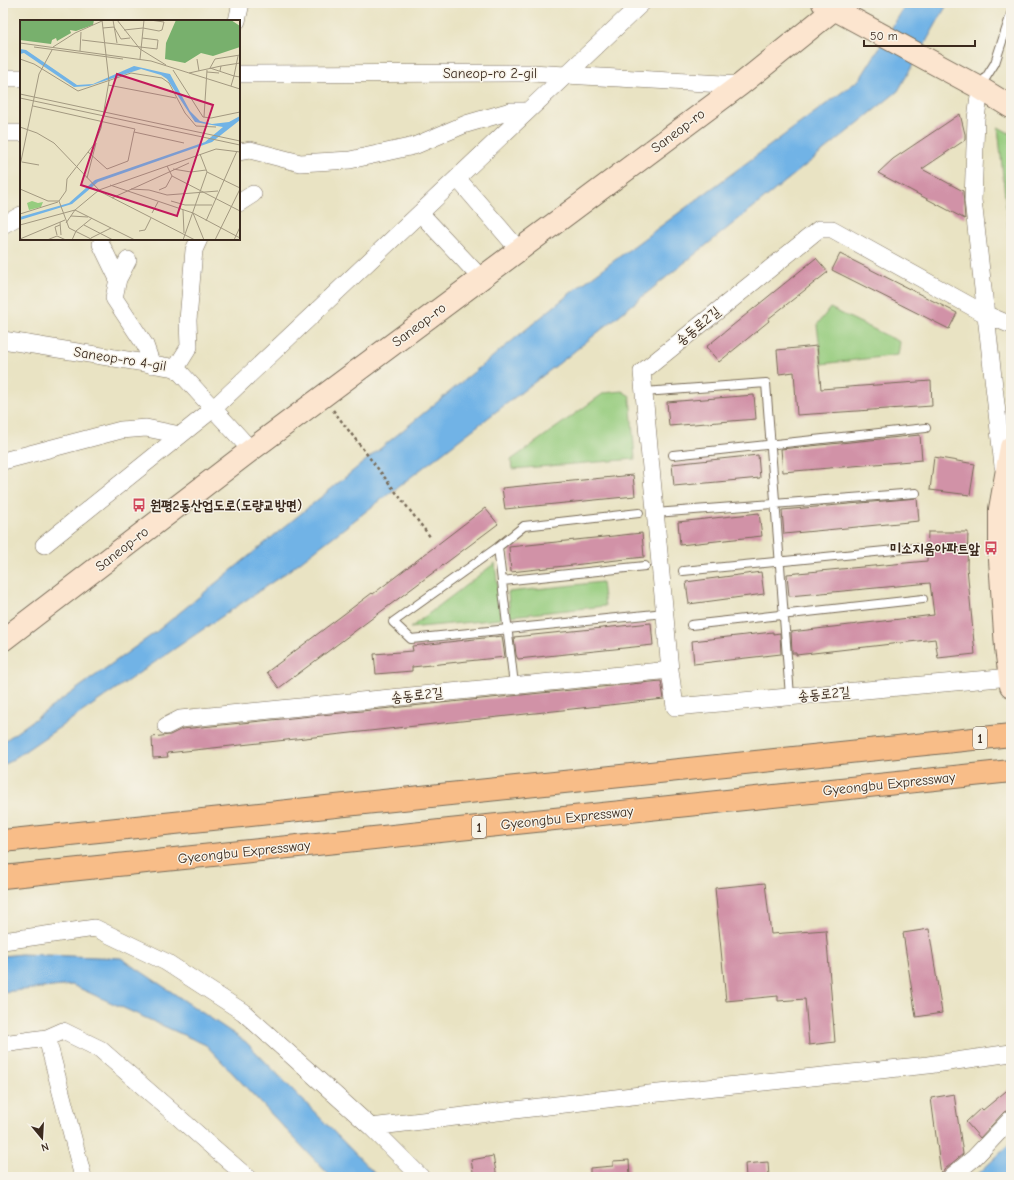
<svg xmlns="http://www.w3.org/2000/svg" width="1014" height="1180" font-family="'Comic Neue','Poor Story',sans-serif">
<rect width="100%" height="100%" fill="#f7f3e8"/>
<filter id="ink" filterUnits="userSpaceOnUse"><feTurbulence type="fractalNoise" baseFrequency=".025" numOctaves="2"/><feDisplacementMap in="SourceGraphic" scale="8" xChannelSelector="R" yChannelSelector="G"/><feConvolveMatrix kernelMatrix="1 2 1 2 8 2 1 2 1" color-interpolation-filters="sRGB"/></filter>
<filter id="wash" filterUnits="userSpaceOnUse"><feTurbulence type="fractalNoise" baseFrequency=".012" numOctaves="4" result="noise"/><feDisplacementMap in="SourceGraphic" scale="16" xChannelSelector="R" yChannelSelector="G"/><feGaussianBlur stdDeviation="0.9" result="paint"/><feColorMatrix in="noise" values="0 0 0 0 0 0 0 0 0 0 0 0 0 0 0 0 0 1.4 0 .05"/><feComposite in="paint" operator="in"/></filter>
<g filter="url(#wash)">
<rect width="100%" height="100%" fill="#e9e3c3"/>
<path fill="#96cc7e" stroke="#687b4e" d="M 998,127 L 1011,134 L 1011,255 Z
M 830,308 L 900,342 L 898,355 L 822,364 L 817,325 Z
M 622,391 L 630,396 L 635,459 L 512,469 L 511,460 L 604,393 Z
M 495,563 L 501,619 L 410,628 Z
M 602,582 L 605,606 L 510,616 L 508,592 Z"/>
<path fill="#71b3e6" stroke="#566e82" d="M 907,3 L 948,3 L 898,91 L 566,358 L 287,572 L 3,766 L 3,742 L 156,632 L 573,291 L 860,79 Z
M 21,954 L 121,958 L 246,1042 L 378,1177 L 331,1177 L 206,1045 L 72,985 L 3,992 L 3,956 Z
M 1011,1143 L 1011,1177 L 975,1177 Z"/>
<g id="blocks">
<path fill="#d192a7" d="M 960,114 L 965,134 L 965,140 L 922,169 L 963,191 L 965,219 L 878,173 L 893,159 Z
M 840,254 L 957,313 L 949,329 L 832,270 Z
M 816,258 L 828,272 L 768,319 L 769,321 L 719,362 L 706,347 Z
M 817,346 L 821,389 L 931,381 L 932,406 L 797,415 L 794,372 L 779,374 L 777,350 Z
M 754,395 L 756,419 L 669,426 L 667,402 Z
M 920,435 L 922,460 L 783,472 L 781,449 Z
M 758,455 L 760,478 L 674,486 L 672,464 Z
M 934,457 L 975,464 L 970,495 L 930,490 Z
M 633,475 L 635,496 L 505,509 L 502,488 Z
M 917,498 L 919,521 L 784,534 L 782,510 Z
M 485,508 L 498,524 L 279,688 L 267,672 L 372,593 L 373,594 Z
M 759,513 L 762,536 L 680,545 L 678,522 Z
M 928,532 L 968,532 L 967,567 L 975,654 L 938,658 L 935,639 L 796,655 L 796,653 L 792,653 L 791,632 L 934,615 L 930,583 L 789,596 L 787,574 L 927,561 Z
M 642,533 L 644,557 L 511,572 L 509,547 Z
M 761,572 L 764,594 L 689,604 L 686,582 Z
M 651,623 L 653,645 L 518,659 L 516,655 L 514,637 Z
M 773,632 L 773,634 L 780,633 L 781,654 L 694,664 L 692,641 Z
M 502,636 L 505,657 L 412,667 L 412,671 L 376,674 L 374,654 L 413,651 L 412,646 Z
M 661,681 L 664,699 L 167,753 L 168,757 L 153,758 L 152,737 L 170,735 L 182,729 Z
M 765,883 L 771,934 L 826,930 L 835,1042 L 809,1045 L 805,999 L 778,1001 L 778,996 L 726,1001 L 715,888 Z
M 929,929 L 942,1013 L 916,1017 L 903,933 Z
M 1011,1087 L 1011,1109 L 1004,1112 L 980,1138 L 966,1122 L 981,1108 L 983,1110 Z
M 954,1094 L 963,1154 L 945,1169 L 941,1174 L 931,1098 Z
M 493,1156 L 497,1177 L 474,1177 L 471,1160 Z
M 629,1160 L 630,1177 L 590,1177 L 590,1168 L 613,1166 L 613,1161 Z
M 768,1162 L 769,1177 L 746,1177 L 745,1164 Z"/>
</g>
</g>
<g filter="url(#ink)">
<use href="#blocks" fill-opacity="0" stroke="#786b58" stroke-width="1"/>
<g fill="none" stroke-linecap="round" stroke-linejoin="round">
<g stroke="#786b58" stroke-width="10">
<path id="lane" d="M 980,87 L 995,63 L 1011,14
M 644,392 L 766,383 L 790,696
M 673,455 L 926,428
M 655,513 L 916,493
M 498,547 L 524,526 L 639,513
M 683,571 L 915,548
M 502,581 L 645,566
M 691,625 L 923,599
M 514,685 L 498,547 L 393,622 L 411,639 L 665,613"/>
</g>
<g stroke="#786b58" stroke-width="18">
<path id="street" d="M 237,21 L 241,3
M 239,74 L 531,73 L 740,85
M 3,78 L 21,78
M 980,88 L 976,119 L 973,200 L 1003,466
M 3,133 L 21,133
M 239,152 L 250,150 L 300,163 L 350,160 L 414,146 L 466,124 L 511,111 L 528,111
M 457,178 L 519,250
M 239,203 L 253,194
M 420,213 L 481,278
M 3,225 L 21,215
M 101,244 L 118,279
M 128,260 L 118,279 L 114,298 L 145,345 L 152,365
M 3,340 L 176,368 L 251,450
M 176,368 L 189,347 L 188,320 L 194,250 L 199,239
M 3,461 L 121,430 L 146,428 L 180,435
M 44,545 L 213,409 L 642,3
M 670,670 L 675,707 L 1011,677
M 166,726 L 180,719 L 670,670 L 642,372 L 819,229 L 832,229 L 985,314 L 1011,325
M 3,941 L 95,928 L 166,962 L 243,1012 L 371,1127 L 421,1177
M 47,1038 L 83,1177
M 3,1044 L 47,1038 L 63,1031 L 100,1049 L 247,1177
M 371,1127 L 649,1094 L 928,1065 L 1011,1053
M 951,1177 L 974,1158 L 1011,1119"/>
</g>
<g stroke="#786b58" stroke-width="24">
<path id="secondary" d="M 823,3 L 980,88 L 1011,107
M 1011,447 L 1000,509 L 1000,560 L 1006,648 L 1011,686
M 3,640 L 251,450 L 740,85 L 842,3"/>
</g>
<g stroke="#786b58" stroke-width="24">
<path id="highway" d="M 3,841 L 1011,735
M 3,877 L 1011,771"/>
</g>
<path stroke="#786b58" stroke-width="2.5" stroke-dasharray="3 3" stroke-linecap="butt" d="M 333,410 L 431,538"/>
<use href="#lane" stroke="#fff" stroke-width="8"/>
<use href="#street" stroke="#fff" stroke-width="17"/>
<use href="#secondary" stroke="#fce5cf" stroke-width="22"/>
<use href="#highway" stroke="#f8bd88" stroke-width="22"/>
</g>
</g>
<defs>
<g id="bus-bare" transform="scale(1.08)"><path d="M-5-6H5V4H4V6H2V4H-2V6H-4V4H-5ZM-3.5-4V0h7V-4ZM-3.5 1.2v1.5H-2V1.2ZM2 1.2v1.5H3.5V1.2Z" fill="#d1495b" stroke="#f7f3e8" stroke-width="2.5" paint-order="stroke"/></g>
</defs>
<g fill-rule="evenodd">
<use href="#bus-bare" x="139" y="505"/>
<use href="#bus-bare" x="991" y="548"/>
</g>
<g text-anchor="middle" dominant-baseline="central" stroke-width="3" stroke-linejoin="round" paint-order="stroke">
<g fill="#f7f3e8" stroke="#73665b" stroke-width="1">
<rect x="973" y="727" width="14" height="22" rx="3"/>
<rect x="472" y="816" width="14" height="22" rx="3"/>
</g>
<g font-size="13" font-weight="bold" fill="#3b2a1e">
<text x="980" y="738">1</text>
<text x="479" y="827">1</text>
</g>
<g font-size="14" fill="#3b2a1e" stroke="#f7f3e8">
<text x="490" y="73">Saneop-ro 2-gil</text>
<text transform="translate(678 131) rotate(-37)">Saneop-ro</text>
<text transform="translate(419 325) rotate(-37)">Saneop-ro</text>
<text transform="translate(698 326) rotate(-39)">송동로2길</text>
<text transform="translate(120 359) rotate(9)">Saneop-ro 4-gil</text>
<text transform="translate(122 549) rotate(-38)">Saneop-ro</text>
<text transform="translate(824 694) rotate(-5)">송동로2길</text>
<text transform="translate(417 695) rotate(-6)">송동로2길</text>
<text transform="translate(889 784) rotate(-6)">Gyeongbu Expressway</text>
<text transform="translate(567 818) rotate(-6)">Gyeongbu Expressway</text>
<text transform="translate(244 852) rotate(-6)">Gyeongbu Expressway</text>
</g>
<g font-size="14" font-weight="bold" fill="#3b2a1e" stroke="#f7f3e8" text-anchor="start">
<text x="150" y="505">원평2동산업도로(도량교방면)</text>
<text x="980" y="548" text-anchor="end">미소지움아파트앞</text>
</g>
</g>
<g transform="translate(20 20)">
<rect width="220" height="220" fill="#e9e3c3"/>
<path d="M 12,181 L 18,183 L 23,182 L 21,187 L 9,190 L 7,183 Z" fill="#96cc7e"/>
<path d="M 0,0 L 74,0 L 73,5 L 56,11 L 50,10 L 51,13 L 37,21 L 36,18 L 32,20 L 31,24 L 0,20 ZM 156,0 L 211,0 L 220,6 L 220,27 L 193,36 L 181,33 L 165,43 L 145,39 L 146,23 Z" fill="#78b06d"/>
<path d="M 0,29 L 6,30 L 57,65 L 73,64 L 114,46 L 145,53 L 150,54 L 170,91 L 180,101 L 192,104 L 209,102 L 220,96 L 220,100 L 192,122 L 78,162 L 52,184 L 0,200 L 0,197 L 49,183 L 75,160 L 185,122 L 203,107 L 175,102 L 147,59 L 141,55 L 121,49 L 69,66 L 54,67 L 4,33 L 0,34 Z" fill="#71b3e6"/>
<path fill="none" stroke="#a39981" stroke-width="1" d="M 93,0 L 97,23M 97,0 L 120,29 L 146,45M 130,0 L 144,2M 83,8 L 94,7 L 101,19 L 110,18M 104,10 L 123,8 L 139,11 L 142,10 L 144,2M 62,20 L 137,29 L 138,20 L 122,18M 0,23 L 131,41 L 220,69M 14,27 L 103,39M 33,27 L 55,13 L 82,1M 60,31 L 61,12M 218,36 L 214,56 L 190,48 L 195,39 L 220,35M 0,39 L 14,44 L 58,71 L 111,53 L 142,58 L 149,63 L 165,93 L 176,106 L 196,107M 120,39 L 124,0M 177,39 L 179,51M 201,46 L 220,43M 153,50 L 183,97 L 191,98 L 220,92M 187,52 L 199,53M 169,53 L 201,46 L 200,51M 88,65 L 156,78M 211,66 L 214,56 L 220,57M 0,74 L 220,121M 0,78 L 220,125M 13,86 L 115,109 L 114,112M 184,97 L 187,50M 0,107 L 17,113 L 34,123 L 81,172 L 175,220M 68,132 L 87,149 L 108,141 L 114,112 L 164,123M 180,134 L 187,152 L 220,168M 2,142 L 19,145M 0,146 L 19,54 L 32,30M 147,146 L 152,156 L 220,191M 153,149 L 171,152 L 186,150M 67,158 L 76,123M 90,165 L 173,193 L 220,218M 0,169 L 28,181 L 39,181M 111,169 L 129,170 L 147,175 L 198,171M 79,170 L 196,129 L 220,132M 139,170 L 146,167 L 152,156M 0,172 L 0,186M 92,178 L 169,143M 151,181 L 165,185 L 192,185M 163,190 L 164,213M 132,193 L 138,182M 173,193 L 184,220M 0,194 L 38,182M 51,196 L 68,197M 186,201 L 217,131M 40,202 L 41,215M 46,203 L 55,190 L 115,220M 0,205 L 55,190 L 79,170M 64,205 L 93,220M 119,211 L 125,210 L 131,198M 37,215 L 35,207 L 40,205M 71,218 L 91,208M 0,219 L 45,200M 27,220 L 37,216 L 46,220M 52,220 L 56,211 L 72,198M 73,220 L 49,208 L 39,181 L 46,171 L 47,159 L 75,123 L 81,108 L 89,61 L 82,0M 163,220 L 187,152M 195,220 L 220,169M 214,220 L 220,207"/>
<path fill="#c2185b" fill-opacity="0.15" stroke="#c2185b" stroke-width="2" d="M 97,54 L 193,85 L 157,196 L 61,165 Z"/>
<rect width="220" height="220" fill="none" stroke="#3b2a1e" stroke-width="2"/>
</g>
<rect width="1014" height="1180" fill="none" stroke="#f7f3e8" stroke-width="16"/>
<g transform="translate(42 1138) rotate(162)" stroke="#f7f3e8" stroke-width="3" paint-order="stroke">
<path d="M0-3L7 15L0 10L-7 15Z" fill="#3b2a1e"/>
<text y="-6" font-size="11" font-weight="bold" text-anchor="middle" fill="#3b2a1e">N</text>
</g>
<path d="M864 40v6h111v-6" fill="none" stroke="#3b2a1e" stroke-width="2"/>
<text x="870" y="40" font-size="12" fill="#3b2a1e" stroke="#f7f3e8" stroke-width="3" paint-order="stroke">50 m</text>
</svg>
